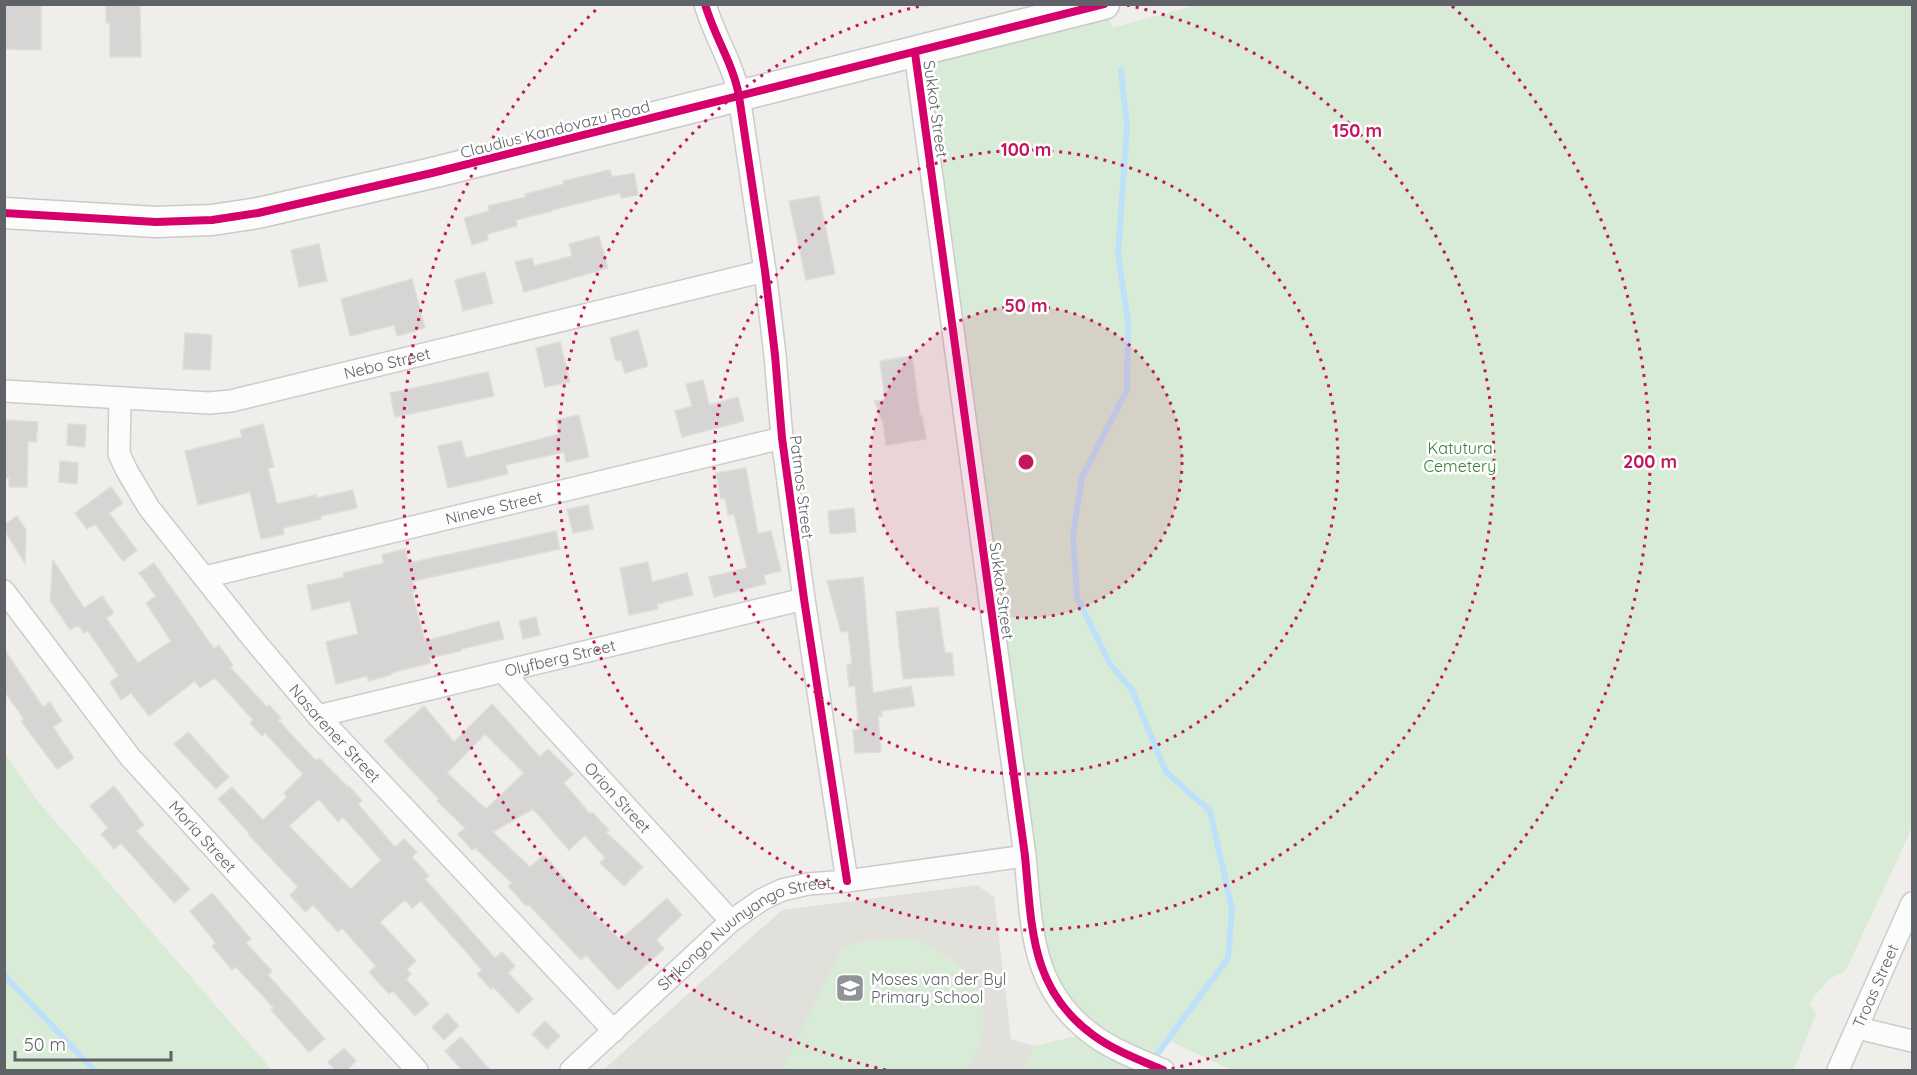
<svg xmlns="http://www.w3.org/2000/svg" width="1917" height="1075" font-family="Quicksand,sans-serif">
<rect width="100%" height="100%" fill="#efeeea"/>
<path fill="#e2e0da" d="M 977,885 L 994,897 L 1011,1039 L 1034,1046 L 1025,1070 L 603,1070 L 782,910 Z"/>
<path fill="#d8ebd6" d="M 1201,4 L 1912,5 L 1912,828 L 1846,970 L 1828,980 L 1809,1003 L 1816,1013 L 1794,1070 L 1232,1070 L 1168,1040 L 1153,1060 L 1167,1070 L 1025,1070 L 1034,1046 L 1089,1033 L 1047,983 L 915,53 L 1106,5 L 1112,28 Z
M 5,754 L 40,804 L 272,1070 L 5,1070 Z
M 909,938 C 955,953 996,987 980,1041 C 977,1051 970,1061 966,1070 L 782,1070 L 840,951 L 858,942 Z"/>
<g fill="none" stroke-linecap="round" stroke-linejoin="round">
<path stroke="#bfe0f9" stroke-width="6" d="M 1121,70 L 1127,127 L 1118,254 L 1128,321 L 1127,390 L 1082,477 L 1073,535 L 1077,597 L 1110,664 L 1132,690 L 1166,772 L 1210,811 L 1232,909 L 1228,958 L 1153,1060
M 4,975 L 94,1070"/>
</g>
<path fill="#d6d5d3" stroke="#deddd9" stroke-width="1.5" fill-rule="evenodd" d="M 4,4 L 41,4 L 41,50 L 4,49 Z
M 106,4 L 140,4 L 141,57 L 110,57 L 110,23 L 106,23 Z
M 610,170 L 612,177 L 634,173 L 638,195 L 621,198 L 620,193 L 552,210 L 552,211 L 516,220 L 517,226 L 487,234 L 488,240 L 472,245 L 464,218 L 489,211 L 488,206 L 526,197 L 525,194 L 564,184 L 563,181 Z
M 819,196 L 835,274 L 806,280 L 789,201 Z
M 599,236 L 608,268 L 524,292 L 515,262 L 532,258 L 534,266 L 572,256 L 569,244 Z
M 319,244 L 327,281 L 299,287 L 291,250 Z
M 485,272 L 493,303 L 463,311 L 455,280 Z
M 412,279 L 425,328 L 397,336 L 394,325 L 350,336 L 341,299 Z
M 638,330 L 648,366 L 625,373 L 621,360 L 616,361 L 610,338 Z
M 185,333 L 212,335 L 210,370 L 183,369 Z
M 560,342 L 570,382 L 545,387 L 536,348 Z
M 912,356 L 920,416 L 922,416 L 926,439 L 886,445 L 883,422 L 874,401 L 885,400 L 880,361 Z
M 488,372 L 494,396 L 395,417 L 390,393 Z
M 703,380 L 709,405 L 738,397 L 744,421 L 682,437 L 675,411 L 692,406 L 686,384 Z
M 579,415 L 589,457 L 566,462 L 564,452 L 506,465 L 508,474 L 448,488 L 438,446 L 461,441 L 466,458 L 560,434 L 556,420 Z
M 4,420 L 38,422 L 36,442 L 28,441 L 27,487 L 9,487 L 9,478 L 4,478 Z
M 68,424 L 86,425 L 85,447 L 67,445 Z
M 263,424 L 274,467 L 268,468 L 277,504 L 316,495 L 317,498 L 353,490 L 357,508 L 321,516 L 321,519 L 283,528 L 284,534 L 261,539 L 250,492 L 198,505 L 185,451 L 242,437 L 240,430 Z
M 60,461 L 78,463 L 77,484 L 59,482 Z
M 746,468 L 758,534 L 771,531 L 781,571 L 764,575 L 766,584 L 714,597 L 709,577 L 747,568 L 734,514 L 728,515 L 725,498 L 721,499 L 716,473 Z
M 111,487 L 123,503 L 109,513 L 137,550 L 123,561 L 95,524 L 87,529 L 75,513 Z
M 588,505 L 593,529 L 573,533 L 567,509 Z
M 854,508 L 856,532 L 830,534 L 828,511 Z
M 17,516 L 26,530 L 25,563 L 4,530 L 4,525 Z
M 556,531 L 560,549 L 413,581 L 415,591 L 412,592 L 425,641 L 499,621 L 504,639 L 461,649 L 461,651 L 429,658 L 430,663 L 391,673 L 391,675 L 368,681 L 367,676 L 336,684 L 326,642 L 358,634 L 350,601 L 312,610 L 307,585 L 344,577 L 343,573 L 384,563 L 382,555 L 405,549 L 409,563 Z
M 53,560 L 84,608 L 102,596 L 114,613 L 106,618 L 138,663 L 171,641 L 146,603 L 156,596 L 139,573 L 154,563 L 214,649 L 219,645 L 233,665 L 230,667 L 267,707 L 269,705 L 281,718 L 278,720 L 316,761 L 319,758 L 348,787 L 349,786 L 362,801 L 358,804 L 395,847 L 404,839 L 417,852 L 412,857 L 429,876 L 425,879 L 495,958 L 502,952 L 515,966 L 508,973 L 533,999 L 518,1013 L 493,987 L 491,989 L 477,974 L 482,970 L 421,901 L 412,908 L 405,900 L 380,922 L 416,961 L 407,969 L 411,974 L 406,979 L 429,1004 L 415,1016 L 393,991 L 389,994 L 369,972 L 376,966 L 342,928 L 338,932 L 313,905 L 305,912 L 290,895 L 298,887 L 248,834 L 249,833 L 218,799 L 232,787 L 263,820 L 287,797 L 284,793 L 303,774 L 265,733 L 262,736 L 250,723 L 253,720 L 215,678 L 200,688 L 195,681 L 149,716 L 131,693 L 121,700 L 110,682 L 119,676 L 88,631 L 84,633 L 78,625 L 70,630 L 50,600 ZM 319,799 L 338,822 L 343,817 L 381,860 L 351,889 L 289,826 Z
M 648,562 L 652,582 L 687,573 L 693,595 L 657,604 L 658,609 L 629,615 L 620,568 Z
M 863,577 L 873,693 L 911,686 L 915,706 L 881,711 L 882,716 L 878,716 L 881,752 L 855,753 L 853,730 L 859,730 L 855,686 L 849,687 L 847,665 L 852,664 L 848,631 L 841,632 L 827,581 Z
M 938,607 L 945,653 L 952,653 L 954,675 L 903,679 L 896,612 Z
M 536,617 L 540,635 L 523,639 L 519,621 Z
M 4,649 L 43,707 L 50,702 L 62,721 L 53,727 L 74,758 L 57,769 L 21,721 L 24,719 L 4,691 Z
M 492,704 L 540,757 L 548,749 L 573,774 L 564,783 L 590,814 L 592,812 L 609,830 L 606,832 L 643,867 L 624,886 L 600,863 L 605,858 L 585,835 L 569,850 L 533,809 L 493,832 L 530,867 L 544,855 L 589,907 L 588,908 L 620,940 L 667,898 L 682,915 L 656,940 L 664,949 L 618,990 L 586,955 L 581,960 L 528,904 L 526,906 L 508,886 L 512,883 L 475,848 L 472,850 L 458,834 L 465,828 L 437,801 L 439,799 L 384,741 L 424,706 L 454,742 ZM 485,734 L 524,773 L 486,809 L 447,773 Z
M 188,732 L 229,777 L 216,789 L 174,744 Z
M 114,786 L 144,825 L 136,831 L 190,889 L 174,903 L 121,843 L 114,849 L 101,834 L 108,828 L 90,806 Z
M 212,893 L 251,939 L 246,943 L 272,971 L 268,975 L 325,1039 L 309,1052 L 271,1010 L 274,1008 L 236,967 L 232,970 L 212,946 L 216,943 L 190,911 Z
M 447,1013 L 459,1026 L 444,1040 L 432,1027 Z
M 545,1021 L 560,1036 L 547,1049 L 532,1034 Z
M 461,1037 L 491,1071 L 463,1071 L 445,1051 Z
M 344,1048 L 356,1061 L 346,1071 L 336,1071 L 328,1062 Z"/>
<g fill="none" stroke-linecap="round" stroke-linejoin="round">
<g stroke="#cbcccc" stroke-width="24">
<g id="street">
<path d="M 705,4 C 714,36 733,63 739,96 L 765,271 L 775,355 L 782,438 L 804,599 L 847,881"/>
<path d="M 915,53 L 1025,856 C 1032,927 1030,989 1093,1035 C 1113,1050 1140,1060 1163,1070"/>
<path id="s1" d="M 4,391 L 209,403 L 231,401 L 765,271"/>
<path id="s2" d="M 120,398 L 119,454 L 127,471 L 149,508 L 253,639 L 318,716 L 614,1031"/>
<path id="s3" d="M 205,577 L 782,438"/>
<path id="s4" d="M 4,591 L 130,757 L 417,1070"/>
<path id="s5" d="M 503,672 L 731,921"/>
<path id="s6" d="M 318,716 L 804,599"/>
<path d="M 1858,1028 L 1912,1041"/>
<path id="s7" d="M 571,1070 L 731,921 L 763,899 L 782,890 L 808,884 L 847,881 L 1025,856"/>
<path id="s8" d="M 1838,1070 L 1912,903"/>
</g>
</g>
<g stroke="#cacacb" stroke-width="33">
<path id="secondary" d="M 4,213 L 156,222 L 212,220 L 258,213 L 432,173 L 1104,4"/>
</g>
<use href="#street" stroke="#fdfcfc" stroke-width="21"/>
<use href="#secondary" stroke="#fdfcfc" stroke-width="30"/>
<g stroke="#fff" stroke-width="11">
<path id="cycleway" d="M 705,4 C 714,36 733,63 739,96 L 765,271 L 775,355 L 782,438 L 804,599 L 847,881
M 915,53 L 1025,856 C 1032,927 1030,989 1093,1035 C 1113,1050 1140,1060 1163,1070
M 4,213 L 156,222 L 212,220 L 258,213 L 432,173 L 1104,4"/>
</g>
<use href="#cycleway" stroke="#d6006c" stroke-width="8"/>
</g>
<circle cx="1026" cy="462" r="156" fill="#c2185b" fill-opacity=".12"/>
<g fill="none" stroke="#c2185b" stroke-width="3" stroke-dasharray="3 6">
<circle cx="1026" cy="462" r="156"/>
<circle cx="1026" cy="462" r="312"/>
<path d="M1127 5A468 468 0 1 1 925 5"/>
<path d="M886 1070A624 624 0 0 1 600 6M1452 6A624 624 0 0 1 1166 1070"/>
</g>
<defs>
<g id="school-square" transform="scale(1.5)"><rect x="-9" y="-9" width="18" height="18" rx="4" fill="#919496" stroke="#fff"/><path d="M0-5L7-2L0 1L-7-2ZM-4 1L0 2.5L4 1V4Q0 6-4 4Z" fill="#fff"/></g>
</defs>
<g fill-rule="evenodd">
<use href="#school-square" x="850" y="988"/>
</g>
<g text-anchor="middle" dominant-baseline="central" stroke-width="5" stroke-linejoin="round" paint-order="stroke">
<g font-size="16" fill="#5f6368" stroke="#fff">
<text transform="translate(936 109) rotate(82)">Sukkot Street</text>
<text transform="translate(555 129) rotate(-14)">Claudius Kandovazu Road</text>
<text stroke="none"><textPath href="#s1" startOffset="388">Nebo Street</textPath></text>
<text transform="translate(802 487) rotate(83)">Patmos Street</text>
<text stroke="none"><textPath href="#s3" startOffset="297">Nineve Street</textPath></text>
<text transform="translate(1002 591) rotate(82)">Sukkot Street</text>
<text stroke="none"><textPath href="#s6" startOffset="249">Olyfberg Street</textPath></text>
<text stroke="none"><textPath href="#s2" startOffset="410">Nasarener Street</textPath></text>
<text stroke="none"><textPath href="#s5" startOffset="170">Orion Street</textPath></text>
<text stroke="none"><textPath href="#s4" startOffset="316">Moria Street</textPath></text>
<text stroke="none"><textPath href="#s7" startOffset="225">Shikongo Nuunyango Street</textPath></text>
<text stroke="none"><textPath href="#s8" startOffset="92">Troas Street</textPath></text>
</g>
<g font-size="16" fill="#348238" stroke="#fff">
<text x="1460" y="448">Katutura<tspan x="1460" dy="18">Cemetery</tspan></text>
</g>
<g font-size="16" fill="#5f6368" stroke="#fff" text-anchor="start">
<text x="871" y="979">Moses van der Byl<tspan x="871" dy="18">Primary School</tspan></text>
</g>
</g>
<circle cx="1026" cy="462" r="9" fill="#c2185b" stroke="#fff" stroke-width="3"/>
<g font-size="18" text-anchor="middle" font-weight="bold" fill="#c2185b" stroke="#fff" stroke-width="5" stroke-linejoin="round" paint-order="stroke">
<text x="1357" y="137">150 m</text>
<text x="1026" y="156">100 m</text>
<text x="1026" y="312">50 m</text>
<text x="1650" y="468">200 m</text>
</g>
<rect width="1917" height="1075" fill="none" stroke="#5f6368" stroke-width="12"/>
<path d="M15 1051v9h156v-9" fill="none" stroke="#5f6368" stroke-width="3"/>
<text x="24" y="1051" font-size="18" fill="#5f6368" stroke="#ffffff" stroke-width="4.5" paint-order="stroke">50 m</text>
</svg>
